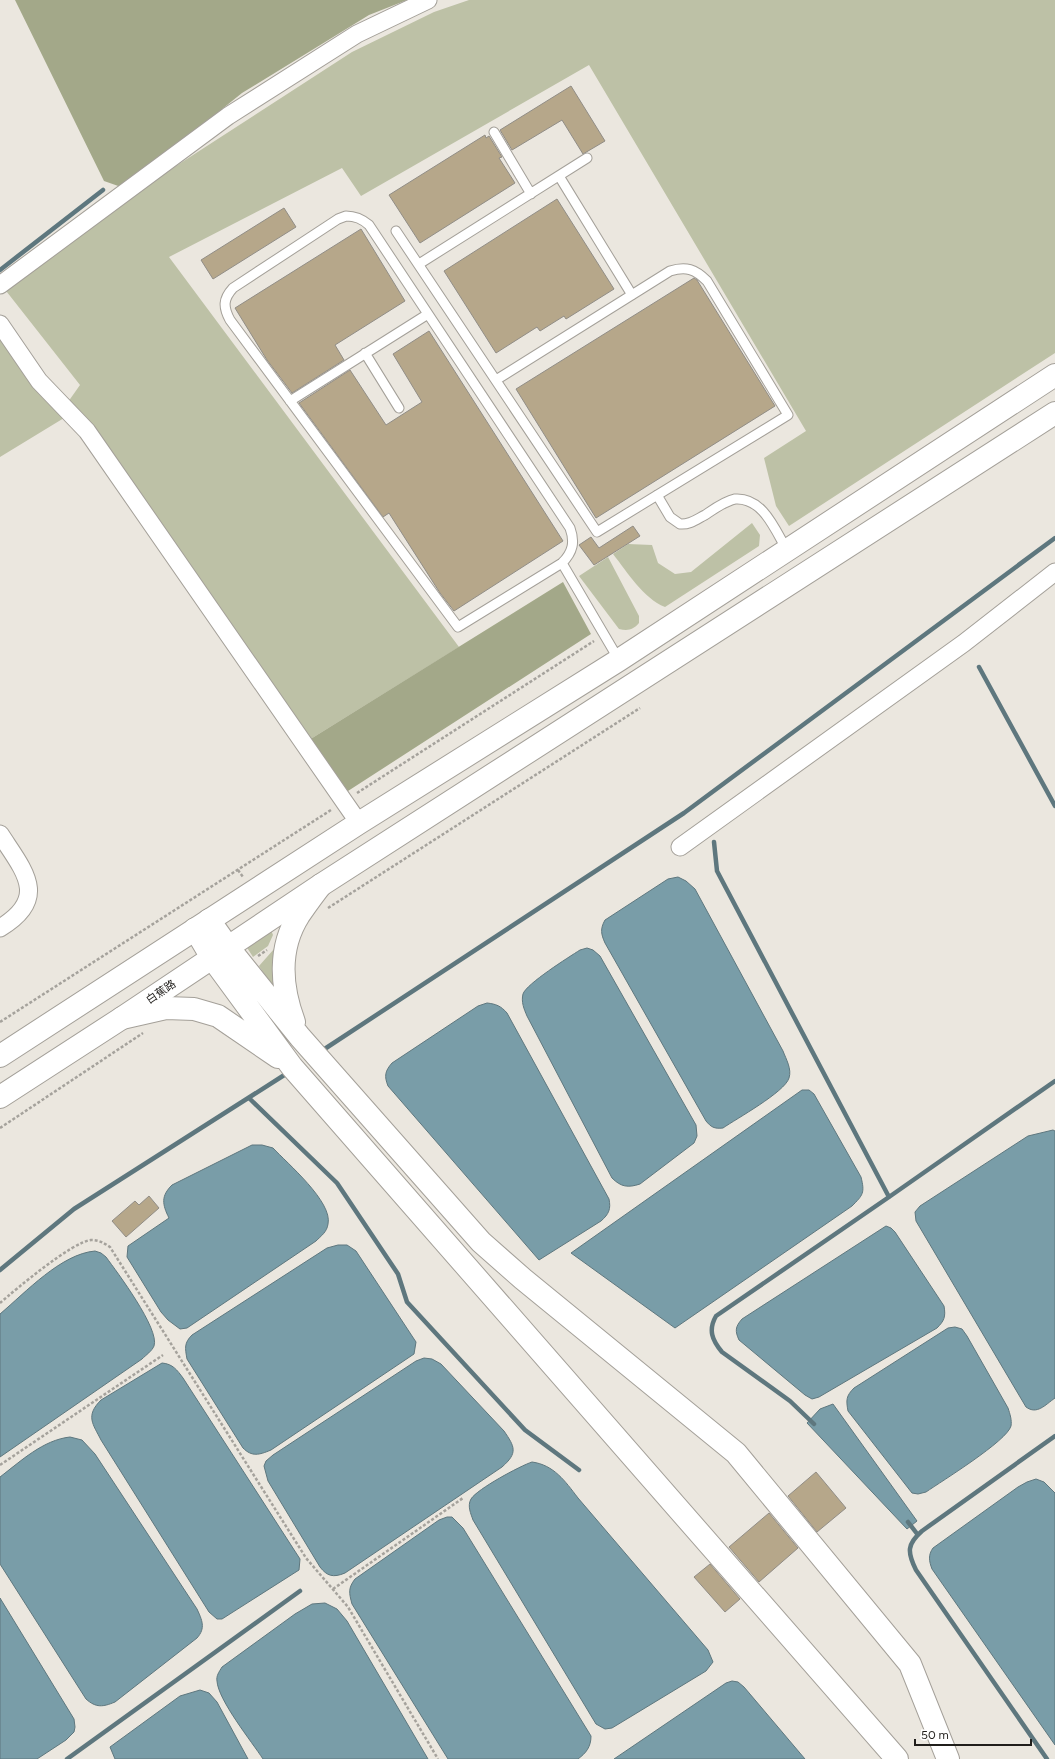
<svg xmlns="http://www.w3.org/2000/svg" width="1055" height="1759" font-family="Figtree,'Noto Sans SC',sans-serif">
<rect width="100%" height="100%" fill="#ebe7df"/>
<path fill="#bdc1a6" d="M 469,0 L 1055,0 L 1055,353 L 789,526 L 776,506 L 764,458 L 806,431 L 589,65 L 361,196 L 342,168 L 169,257 L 459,647 L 309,740 L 68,402 L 80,385 L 3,287 L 176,166 L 352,52 L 434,12 Z
M 0,334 L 64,418 L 0,457 Z
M 752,523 L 760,535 L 759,546 L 665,607 C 643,598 628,573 613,554 L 628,544 L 652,545 L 658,563 L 675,574 L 691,572 Z
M 608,557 L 639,616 L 639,623 C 633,630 628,631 619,629 L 579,576 Z
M 271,930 L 273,935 L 268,946 L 253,957 L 246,946 Z
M 274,949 L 280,951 L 277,993 L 259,966 Z"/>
<path fill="#a3a889" d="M 15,0 L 407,0 L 369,15 L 242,93 L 124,188 L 104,181 Z
M 563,582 L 591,634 L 348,791 L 309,740 Z"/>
<path fill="#799da8" stroke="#5e777e" d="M 678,877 L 686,881 L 695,889 L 783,1051 C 786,1059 792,1069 789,1078 C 785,1092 736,1119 723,1128 C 714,1129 711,1127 706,1121 L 605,943 C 601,934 600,929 605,920 L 668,879 Z
M 587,948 L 593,950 L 600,956 L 696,1125 L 697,1136 L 694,1143 L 640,1184 C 628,1188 621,1187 612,1178 L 527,1016 C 524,1009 521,1002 523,994 C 526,984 569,957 580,950 Z
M 487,1003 C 496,1004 501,1006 507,1013 L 609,1199 C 611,1209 609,1214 601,1221 L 539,1260 L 388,1086 C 384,1076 385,1071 392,1063 L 478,1006 Z
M 802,1090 L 809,1090 L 814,1094 L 861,1177 C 865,1193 863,1195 852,1206 L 675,1328 L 571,1253 Z
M 1053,1130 L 1055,1131 L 1055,1398 C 1045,1405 1037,1415 1026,1407 L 916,1221 L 915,1212 L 920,1206 L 1028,1136 Z
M 252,1145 L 262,1145 L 273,1148 C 287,1163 333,1202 328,1224 C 327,1232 321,1236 316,1241 L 187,1328 L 180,1329 L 168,1320 L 161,1312 L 127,1257 L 128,1246 L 169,1218 C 162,1204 161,1196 172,1185 Z
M 886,1226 L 891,1228 L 895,1232 L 944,1306 C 946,1317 944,1321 937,1328 L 819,1397 L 812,1399 L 805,1395 L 739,1340 C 735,1331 735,1327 742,1319 Z
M 338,1245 L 347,1245 L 356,1251 L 416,1342 L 414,1354 L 271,1450 C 259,1455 252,1457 243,1448 L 187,1359 C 185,1348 184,1343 192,1335 L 327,1248 Z
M 95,1251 L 101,1253 L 106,1257 C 117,1272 160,1329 154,1346 C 152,1351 146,1355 142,1359 L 0,1457 L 0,1314 C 26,1292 61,1254 95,1251 Z
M 955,1327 L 962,1329 L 967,1336 L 1008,1408 C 1010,1414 1012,1420 1011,1426 C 1007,1441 942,1481 926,1492 L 918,1494 L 912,1493 L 848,1411 C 846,1400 846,1396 854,1388 L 948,1328 Z
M 424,1358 L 432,1359 L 441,1364 L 504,1431 C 515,1447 518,1453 502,1467 L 345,1573 C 333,1578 327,1576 320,1567 L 268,1481 L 264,1466 L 266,1461 L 273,1455 L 416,1361 Z
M 162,1363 C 173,1364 177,1370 183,1378 L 300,1559 L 299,1570 L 222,1619 L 217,1619 L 209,1612 L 101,1440 C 93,1424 85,1416 101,1400 Z
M 833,1404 L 917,1521 L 907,1529 L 807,1423 L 820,1409 Z
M 70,1437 L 82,1440 L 95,1454 L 197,1609 C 202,1620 206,1628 197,1638 L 115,1702 C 103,1707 96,1708 86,1699 L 0,1564 L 0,1477 C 21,1461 43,1440 70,1437 Z
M 532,1462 C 554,1465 565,1481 578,1498 L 708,1650 L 713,1662 L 706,1671 L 612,1728 L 605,1729 L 596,1724 L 473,1520 C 471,1514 467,1506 471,1499 C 477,1489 520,1466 532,1462 Z
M 1036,1479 L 1044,1482 L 1055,1493 L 1055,1745 L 932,1569 C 929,1561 928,1555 933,1548 L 1018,1487 L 1027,1482 Z
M 447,1517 L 452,1517 L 463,1528 L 591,1736 C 591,1747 586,1753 578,1759 L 448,1759 L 352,1604 C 349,1593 348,1588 355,1579 L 439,1520 Z
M 0,1598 L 74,1719 L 75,1727 L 74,1732 L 66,1740 L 37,1759 L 0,1759 Z
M 325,1603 L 337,1609 L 347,1621 L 428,1759 L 263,1759 C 252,1742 218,1700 217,1681 C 216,1676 219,1672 222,1667 L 295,1614 L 312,1604 Z
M 732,1681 L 738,1682 L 744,1687 L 805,1759 L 614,1759 L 726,1683 Z
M 200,1690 L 209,1693 L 217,1702 L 248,1759 L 115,1759 L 110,1747 L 180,1696 Z"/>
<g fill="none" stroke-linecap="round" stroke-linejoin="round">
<path stroke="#5e777e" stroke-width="4.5" d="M 0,270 L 103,190
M 979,667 L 1055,806
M 714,842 L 717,871 L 889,1197
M 320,1052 L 684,813 L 1055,538
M 249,1098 L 337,1183 L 398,1274 L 407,1302 L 525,1430 L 579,1470
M 0,1270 L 74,1209 L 289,1072
M 814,1424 L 790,1401 L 722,1352 C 712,1340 708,1330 716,1316 L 889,1197 L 1055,1081
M 908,1522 L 918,1535
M 67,1759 L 300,1591
M 1047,1759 L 916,1570 C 907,1552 907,1544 922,1531 L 1055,1436"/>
</g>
<path fill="#b6a78a" stroke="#918d86" d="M 571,86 L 605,141 L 583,154 L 562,120 L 512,150 L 500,130 Z
M 485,135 L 486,138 L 489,136 L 502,157 L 499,158 L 515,183 L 420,243 L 389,195 Z
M 557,199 L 614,289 L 566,319 L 564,316 L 540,331 L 537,327 L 496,353 L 444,271 Z
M 284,208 L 296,227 L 213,279 L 201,260 Z
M 361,229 L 405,301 L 335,345 L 344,360 L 292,393 L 267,360 L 235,308 Z
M 694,278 L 697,280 L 775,406 L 596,518 L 516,389 Z
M 429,331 L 563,541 L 454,611 L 440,593 L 389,513 L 383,517 L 299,403 L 350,370 L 386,425 L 422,402 L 393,354 Z
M 633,526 L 640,536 L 594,565 L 579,545 L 591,537 L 599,548 Z
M 149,1196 L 159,1208 L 126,1237 L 112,1221 L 135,1201 L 139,1205 Z
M 816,1472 L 846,1508 L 817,1532 L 788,1496 Z
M 769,1513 L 798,1548 L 759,1582 L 729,1547 Z
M 710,1564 L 740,1599 L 725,1612 L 694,1577 Z"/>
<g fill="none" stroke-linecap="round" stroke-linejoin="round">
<g stroke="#a4a099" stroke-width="11">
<path id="lane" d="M 494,132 L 531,194
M 559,176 L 632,295
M 346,216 C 356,216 362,219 369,225 L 570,528 C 575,542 573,552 562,563 L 458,627 L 230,320 C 223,307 223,299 233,288 L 338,219 Z
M 396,231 L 597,532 L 788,415 L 707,281 C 695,269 686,266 670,271 L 496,380
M 419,264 L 587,158
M 365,353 L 399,408
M 290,401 L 428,314
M 657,495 L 670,517 L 680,524 C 690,525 697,519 705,515 C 714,509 725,501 735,499 C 763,497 775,530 787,550
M 562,563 L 619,660"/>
</g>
<g stroke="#a4a099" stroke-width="19">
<path id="street" d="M 0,285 L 228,116 L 357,34 L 428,0
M 0,324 L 39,381 L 87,431 L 359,823
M 0,834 C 24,871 50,898 0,928
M 680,847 L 964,643 L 1055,572"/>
</g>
<g stroke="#a4a099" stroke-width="24">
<path id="secondary" d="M 0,1056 L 359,823 L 619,660 L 1055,375
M 0,1097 L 122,1018 L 321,885 L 1055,413"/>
</g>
<g stroke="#a4a099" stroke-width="24">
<path id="highway" d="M 209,920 L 228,947 L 300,1037 L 481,1242 L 523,1279 L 736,1453 L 910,1664 L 948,1759
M 195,929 L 212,958 L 292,1067 L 897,1759
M 122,1018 L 166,1008 L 194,1009 L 218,1016 L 278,1057
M 294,1022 C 281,987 278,948 299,915 C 306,905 313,895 321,885"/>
</g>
<path stroke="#a5a29c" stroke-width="2.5" stroke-dasharray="3 2" stroke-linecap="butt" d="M 357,793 L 594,641
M 238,870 L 243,877
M 328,908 L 640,708
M 258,956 L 267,950
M 0,1022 L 331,810
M 0,1128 L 143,1033
M 0,1303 C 16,1289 72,1242 91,1240 C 99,1240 104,1243 110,1247 L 306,1558 L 348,1607 L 438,1759
M 0,1465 L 163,1355
M 333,1589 L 463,1498"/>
<use href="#lane" stroke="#fff" stroke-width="9"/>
<use href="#street" stroke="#fff" stroke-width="17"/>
<use href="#secondary" stroke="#fff" stroke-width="22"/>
<use href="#highway" stroke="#fff" stroke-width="22"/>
</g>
<g text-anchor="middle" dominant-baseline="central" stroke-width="3" stroke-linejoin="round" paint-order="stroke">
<g font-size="11" fill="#201e1b" stroke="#fff">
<text transform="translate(161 992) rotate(-34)">白蕉路</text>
</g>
</g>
<path d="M915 1739v6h116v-6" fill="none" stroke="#201e1b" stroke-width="2"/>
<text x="921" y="1739" font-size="12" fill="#201e1b" stroke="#ffffff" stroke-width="3" paint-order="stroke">50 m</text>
</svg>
